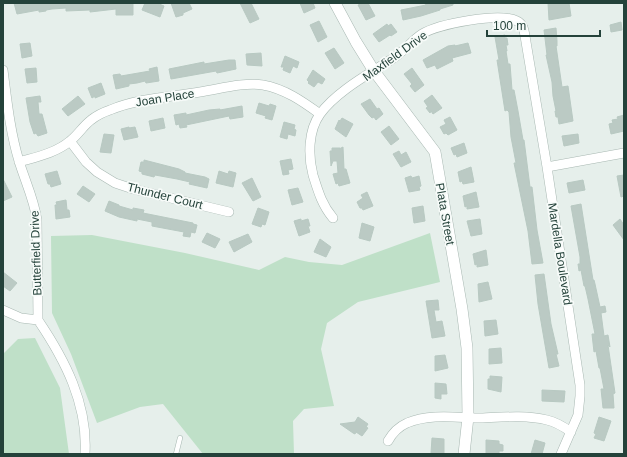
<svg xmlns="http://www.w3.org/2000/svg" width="627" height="457" font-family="Helvetica,sans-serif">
<rect width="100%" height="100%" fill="#e6efeb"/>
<path fill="#bfe0c8" d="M 430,233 L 440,282 L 358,302 L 327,323 L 321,349 L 334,406 L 304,409 L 293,421 L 294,454 L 203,454 L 163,404 L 140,407 L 97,423 L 71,354 L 52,313 L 51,236 L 92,235 L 185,253 L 259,270 L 285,257 L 309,262 L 342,265 Z
M 35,338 L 60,388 L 69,454 L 3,454 L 3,354 L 18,339 Z"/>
<path fill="#bbcac4" stroke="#b8c9c2" d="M 14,3 L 133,3 L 133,15 L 116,15 L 116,9 L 90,12 L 90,10 L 66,11 L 66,8 L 52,9 L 46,10 L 46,11 L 39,12 L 39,10 L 17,14 Z
M 145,3 L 157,3 L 164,6 L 160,17 L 142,10 Z
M 171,3 L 189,3 L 192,9 L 183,13 L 183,15 L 176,17 Z
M 240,3 L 251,3 L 259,19 L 250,23 Z
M 300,3 L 313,3 L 315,8 L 304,13 Z
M 363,3 L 368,3 L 375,16 L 366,20 L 358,5 Z
M 425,3 L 453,3 L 453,5 L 440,9 L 440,10 L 421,16 L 403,20 L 401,10 L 426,5 Z
M 548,3 L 569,3 L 571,16 L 549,20 Z
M 319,21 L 327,37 L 318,42 L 310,25 Z
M 621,22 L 622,30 L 611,32 L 610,25 Z
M 387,24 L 388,26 L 391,24 L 397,32 L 391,36 L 390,35 L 379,42 L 373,34 Z
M 556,28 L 557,41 L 557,46 L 556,46 L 562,87 L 568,86 L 573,121 L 559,124 L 558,117 L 556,117 L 555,111 L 556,111 L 553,96 L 552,82 L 546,55 L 547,55 L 544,30 Z
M 505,35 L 505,38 L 507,38 L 508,45 L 506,45 L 507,51 L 506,51 L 508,64 L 510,64 L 512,90 L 514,90 L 518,111 L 523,140 L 524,140 L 530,187 L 532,187 L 537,230 L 543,263 L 532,264 L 528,231 L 514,163 L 516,163 L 511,137 L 509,112 L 507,110 L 505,111 L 497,60 L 499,60 L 495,37 Z
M 30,43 L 32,56 L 22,58 L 20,44 Z
M 468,43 L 471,53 L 452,58 L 453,61 L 437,69 L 435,65 L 427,68 L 423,60 L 448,46 L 455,45 L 455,46 Z
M 334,48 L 344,63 L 335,69 L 325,53 Z
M 261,53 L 262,66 L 247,65 L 246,54 Z
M 285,56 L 299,62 L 297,68 L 293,66 L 290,73 L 283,70 L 284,67 L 281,67 Z
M 229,60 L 235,60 L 236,69 L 217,73 L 216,71 L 171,79 L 169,69 L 204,62 L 204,64 Z
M 157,67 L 159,81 L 146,83 L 145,81 L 137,83 L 129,84 L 129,86 L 116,89 L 113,75 L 120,74 L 121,76 L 150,71 L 149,69 Z
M 36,68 L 37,82 L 27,83 L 25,69 Z
M 412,68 L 424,85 L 415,92 L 410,86 L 412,84 L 404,74 Z
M 313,70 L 325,79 L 322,84 L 318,82 L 314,87 L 308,83 L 309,82 L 307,80 Z
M 101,83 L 105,94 L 95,98 L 95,96 L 92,98 L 88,88 Z
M 432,95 L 442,108 L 433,114 L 431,111 L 430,113 L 426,108 L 428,107 L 424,101 Z
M 40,96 L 41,102 L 38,102 L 39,114 L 42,114 L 47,133 L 38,136 L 36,133 L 34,134 L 30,122 L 26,98 Z
M 78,96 L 85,104 L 68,116 L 62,109 Z
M 370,99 L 377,109 L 379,108 L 383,114 L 376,120 L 374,117 L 372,118 L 369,115 L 361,104 Z
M 259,103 L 269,106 L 270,104 L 276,106 L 272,120 L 265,118 L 266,116 L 256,113 Z
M 242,106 L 243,117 L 230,119 L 229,116 L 186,125 L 187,127 L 180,128 L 179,124 L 176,125 L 174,115 L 186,113 L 186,115 L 209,110 L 220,109 L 220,110 Z
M 624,115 L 624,131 L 611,134 L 609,124 L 613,123 L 612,120 L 618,119 L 617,117 Z
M 450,117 L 457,130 L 448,135 L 446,133 L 444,134 L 440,127 L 446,124 L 444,120 Z
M 163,118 L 165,128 L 151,131 L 149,121 Z
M 342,118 L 353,124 L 346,137 L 335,129 L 339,120 L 340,121 Z
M 284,122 L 295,125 L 294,129 L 296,130 L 295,136 L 288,134 L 287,139 L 280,137 Z
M 389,126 L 399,139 L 391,145 L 381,132 Z
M 129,127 L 129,128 L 135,127 L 138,137 L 124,140 L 121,129 Z
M 104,134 L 114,135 L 111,153 L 100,152 Z
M 578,134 L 579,143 L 564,146 L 562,136 Z
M 464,143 L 467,153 L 457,157 L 456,154 L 454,155 L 451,148 Z
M 343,147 L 344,169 L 346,169 L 350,183 L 339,186 L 338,183 L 336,184 L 333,174 L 338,173 L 337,161 L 333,161 L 331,166 L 330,151 L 332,151 L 332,148 L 340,148 L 339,149 Z
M 399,151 L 401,155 L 406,152 L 411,162 L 401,167 L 393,154 Z
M 291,159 L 293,169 L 288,170 L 289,174 L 283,175 L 280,161 Z
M 144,160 L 179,169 L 185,172 L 185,173 L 205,177 L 209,179 L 207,188 L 189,184 L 190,182 L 177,179 L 155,175 L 154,177 L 142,174 L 142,172 L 139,171 L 141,162 L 144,162 Z
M 471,167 L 474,182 L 463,184 L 462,181 L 460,182 L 458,172 Z
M 57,171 L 61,184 L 51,187 L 50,184 L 48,184 L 45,174 Z
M 219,171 L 228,174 L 229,171 L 236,173 L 233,187 L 216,183 Z
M 624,175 L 624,196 L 621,197 L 617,176 Z
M 411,176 L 412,178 L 419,176 L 421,186 L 419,187 L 420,190 L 409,192 L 405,178 Z
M 252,178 L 261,197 L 253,201 L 242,183 Z
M 3,179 L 12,197 L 3,201 Z
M 583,180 L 585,190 L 569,193 L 567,183 Z
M 83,186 L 95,194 L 89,202 L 77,194 Z
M 298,188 L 303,202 L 292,205 L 288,190 Z
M 367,192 L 373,206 L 363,210 L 362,208 L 360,208 L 357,202 L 363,198 L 361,195 Z
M 476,192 L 479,207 L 467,209 L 467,206 L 465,207 L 463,196 Z
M 66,200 L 67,210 L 69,210 L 70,217 L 56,219 L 55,205 L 57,205 L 56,202 Z
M 109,201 L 119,205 L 119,206 L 133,210 L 133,208 L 144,210 L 143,213 L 193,223 L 193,224 L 197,225 L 195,233 L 191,232 L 190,237 L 183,236 L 184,232 L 152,226 L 152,222 L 137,219 L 137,221 L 119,217 L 105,211 Z
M 581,204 L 593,280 L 594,280 L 595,284 L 600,307 L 605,306 L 606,312 L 601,313 L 604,336 L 608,335 L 610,347 L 608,345 L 615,393 L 613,394 L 614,408 L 603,408 L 601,389 L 604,389 L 600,368 L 599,368 L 596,351 L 594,352 L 592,334 L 595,334 L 588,299 L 585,286 L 584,286 L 581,270 L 579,271 L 578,264 L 580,264 L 580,257 L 571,206 Z
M 423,206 L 425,221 L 414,223 L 412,208 Z
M 258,208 L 269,212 L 265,225 L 262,224 L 261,227 L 252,224 Z
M 301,219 L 301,221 L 308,219 L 310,226 L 308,226 L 310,232 L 299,236 L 294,221 Z
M 480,219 L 482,234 L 471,236 L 467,221 Z
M 620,219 L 624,225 L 624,240 L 613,225 Z
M 362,223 L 374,227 L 370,241 L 359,238 Z
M 207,233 L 220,239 L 215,248 L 202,242 Z
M 248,234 L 252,242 L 234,252 L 229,242 Z
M 320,239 L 331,247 L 326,257 L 314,252 Z
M 486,250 L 488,265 L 477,267 L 477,264 L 475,265 L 473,254 Z
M 3,272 L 17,283 L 10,291 L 3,286 Z
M 544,274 L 551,324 L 558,354 L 556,354 L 559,366 L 549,368 L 538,304 L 535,275 Z
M 488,282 L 492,299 L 479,302 L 478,284 Z
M 438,300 L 439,310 L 434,310 L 436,322 L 442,321 L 445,336 L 432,338 L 426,301 Z
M 496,320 L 498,334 L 485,336 L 484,321 Z
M 501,348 L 502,363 L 489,364 L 489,349 Z
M 445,355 L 448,368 L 435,371 L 435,356 Z
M 490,376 L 502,377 L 501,392 L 488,389 L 488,379 L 490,379 Z
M 435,383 L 446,384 L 447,394 L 441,394 L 441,399 L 435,398 Z
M 542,390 L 565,391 L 564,402 L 542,401 Z
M 358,417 L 368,424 L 366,427 L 368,428 L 362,436 L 356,432 L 355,434 L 353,433 L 340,424 L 355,422 Z
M 599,417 L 611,421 L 604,441 L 594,438 L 596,434 L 594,433 Z
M 432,438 L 444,439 L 444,454 L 431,453 Z
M 486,440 L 499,441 L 499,444 L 503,445 L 503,451 L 499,451 L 499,454 L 486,454 Z
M 535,440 L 545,443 L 542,454 L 531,454 Z"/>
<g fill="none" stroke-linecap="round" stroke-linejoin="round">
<g stroke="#a8b8b2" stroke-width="5.5">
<path id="service" d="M 176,454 L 180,438"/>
</g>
<g stroke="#a8b8b2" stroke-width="10">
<path id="minor" d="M 3,70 C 7,101 10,131 19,161 C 25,181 34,199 37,220 L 38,320
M 70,141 L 86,162 L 97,172 L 115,183 L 133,189 L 229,212
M 19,162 C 36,157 56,153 70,141 C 78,135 83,126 91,120 C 96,116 104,112 110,110 C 139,98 170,97 200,92 C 220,89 243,82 263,85 C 285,89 302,101 320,114
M 547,167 L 624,153
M 333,218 C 322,205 318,191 313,175 C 308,156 308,131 320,114 C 337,91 369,74 392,59 C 404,52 411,41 422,34 C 438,24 500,12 517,21 C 523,24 524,29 525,36 L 547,167 L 580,385 L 580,396 L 578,415 L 561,454
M 3,310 L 21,318 L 38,320 C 65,360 88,404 85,454
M 388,441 C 393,432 398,427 407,423 C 431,413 458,418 483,418 C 504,417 526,415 547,420 C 556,422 564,427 571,432"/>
</g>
<g stroke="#a8b8b2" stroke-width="12">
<path id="tertiary" d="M 335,3 L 356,42 L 374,71 L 435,152 L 462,309 L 467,348 L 468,417 L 464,454"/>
</g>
<use href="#service" stroke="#fff" stroke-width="4.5"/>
<use href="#minor" stroke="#fff" stroke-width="9"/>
<use href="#tertiary" stroke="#fff" stroke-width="11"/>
</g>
<g text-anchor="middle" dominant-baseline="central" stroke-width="3.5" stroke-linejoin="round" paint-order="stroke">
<g font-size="12" fill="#24423a" stroke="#f7fbf9">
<text transform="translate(395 56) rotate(-36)">Maxfield Drive</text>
<text transform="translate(165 98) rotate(-9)">Joan Place</text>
<text transform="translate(165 196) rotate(14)">Thunder Court</text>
<text transform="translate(445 214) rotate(80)">Plata Street</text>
<text transform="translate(36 253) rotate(-92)">Butterfield Drive</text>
<text transform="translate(560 254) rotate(81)">Mardella Boulevard</text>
</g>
</g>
<rect width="627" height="457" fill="none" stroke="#24423a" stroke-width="8"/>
<path d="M487 30v6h113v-6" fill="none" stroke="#24423a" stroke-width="2"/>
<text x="493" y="30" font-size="12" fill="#24423a" stroke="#f7fbf9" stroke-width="3" paint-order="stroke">100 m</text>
</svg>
